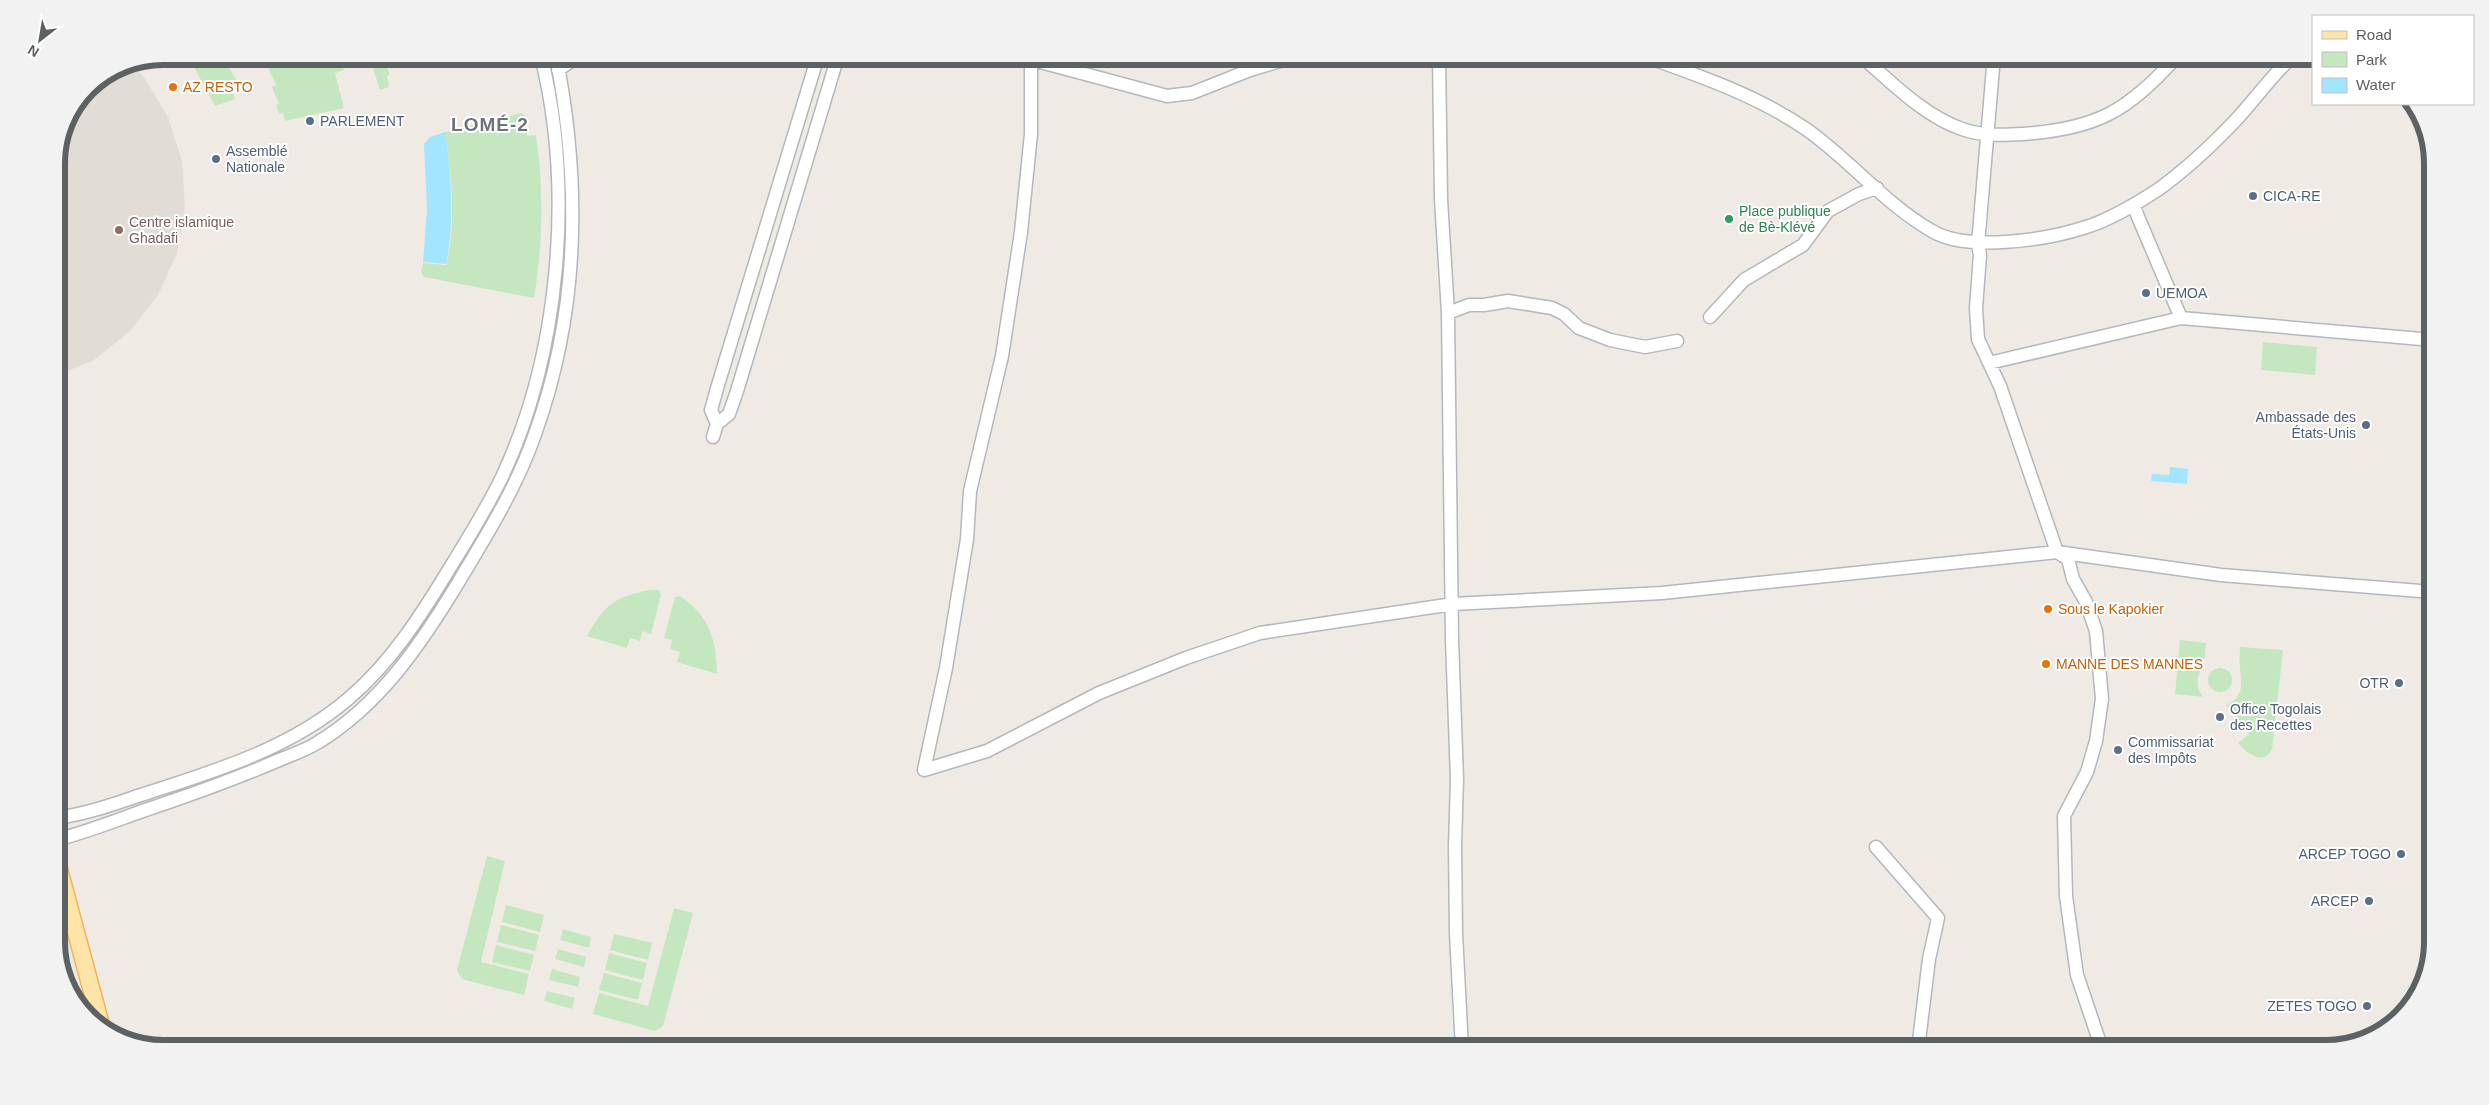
<svg xmlns="http://www.w3.org/2000/svg" width="2489" height="1105" font-family="Helvetica,sans-serif">
<rect width="100%" height="100%" fill="#efebe4"/>
<path fill="#e1dcd4" d="M 130,63 L 144,77 L 168,117 L 182,161 L 185,207 L 177,253 L 158,295 L 130,331 L 94,360 L 56,376 L 56,156 L 64,122 L 88,87 L 122,64 Z"/>
<path fill="#c5e7bf" d="M 188,56 L 223,56 L 236,80 L 229,82 L 235,99 L 215,106 Z
M 263,56 L 339,56 L 344,70 L 335,73 L 344,108 L 285,121 L 283,113 L 279,114 L 276,105 L 279,104 L 272,87 L 276,85 Z
M 355,56 L 383,56 L 390,75 L 387,76 L 389,87 L 380,90 L 371,62 L 359,65 Z
M 522,113 L 526,116 L 529,122 L 526,126 L 527,136 L 536,135 C 544,190 543,243 534,298 L 424,277 L 421,273 L 423,263 L 446,265 C 457,223 451,175 445,132 Z
M 2263,342 L 2317,347 L 2315,375 L 2261,370 Z
M 651,590 L 659,590 L 661,594 L 651,634 L 642,631 L 640,641 L 630,638 L 627,648 L 587,636 C 605,604 614,597 651,590 Z
M 680,596 C 710,617 716,638 717,674 L 677,662 L 680,652 L 670,649 L 672,640 L 664,638 L 675,597 Z
M 2180,640 L 2206,643 C 2205,649 2206,657 2203,663 C 2199,675 2193,684 2203,697 L 2175,694 Z
M 2240,647 L 2283,650 L 2272,749 C 2264,767 2246,753 2238,743 L 2249,734 L 2226,705 C 2245,697 2241,684 2240,667 C 2239,661 2240,653 2240,647 Z
M2208 680a12 12 0 1 1 24 0a12 12 0 1 1-24 0Z
M 487,856 L 505,861 L 481,962 L 529,974 L 524,995 L 462,979 L 457,970 Z
M 506,905 L 544,915 L 540,932 L 502,922 Z
M 674,908 L 693,913 L 663,1026 L 655,1031 L 593,1014 L 599,993 L 648,1006 Z
M 501,925 L 539,935 L 535,951 L 497,942 Z
M 563,929 L 591,937 L 589,948 L 560,940 Z
M 614,934 L 652,943 L 648,960 L 610,950 Z
M 496,945 L 534,955 L 530,971 L 492,962 Z
M 558,949 L 586,957 L 584,967 L 555,959 Z
M 609,953 L 647,963 L 643,980 L 605,970 Z
M 552,969 L 580,977 L 578,987 L 549,980 Z
M 604,973 L 642,983 L 638,1000 L 599,990 Z
M 547,991 L 575,998 L 572,1009 L 544,1001 Z"/>
<path fill="#a3e4ff" d="M 445,132 C 451,175 455,222 446,264 L 423,262 L 427,210 L 424,144 L 430,137 Z
M 2170,467 L 2188,469 L 2187,484 L 2151,481 L 2152,474 L 2169,475 Z"/>
<g fill="none" stroke-linecap="round" stroke-linejoin="round">
<g stroke="#b4b7bb" stroke-width="15">
<path id="minor" d="M 1018,56 L 1167,96 L 1192,93 L 1250,70 L 1297,56
M 1031,56 L 1031,134 L 1021,232 L 1002,356 L 970,491 L 967,539 L 946,668 L 924,770 L 987,751 L 1099,693 L 1186,658 L 1260,633 L 1453,604 L 1662,593 L 2057,552 L 2221,575 L 2433,592
M 1439,56 L 1441,199 L 1448,313 L 1452,640 L 1457,779 L 1455,846 L 1456,933 L 1462,1049
M 1644,56 C 1700,76 1756,95 1806,129 C 1850,160 1885,204 1932,231 C 1967,252 2045,240 2083,228 C 2110,220 2136,204 2159,189 C 2185,170 2211,146 2234,122 C 2254,101 2271,76 2293,56
M 1861,56 C 1891,82 1924,116 1962,129 C 1981,136 2004,135 2023,134 C 2096,129 2129,111 2177,56
M 1994,56 L 1978,244 L 1980,255 L 1976,308 L 1978,339 L 2000,386 L 2057,552 L 2068,559 L 2073,579 L 2086,602 L 2096,631 L 2102,699 L 2096,741 L 2087,772 L 2064,816 L 2066,896 L 2077,975 L 2102,1049
M 558,70 L 578,56
M 2133,205 L 2181,318
M 1448,313 L 1469,305 L 1484,305 L 1508,301 L 1552,308 L 1564,314 L 1579,328 L 1610,340 L 1645,347 L 1677,341
M 1710,317 L 1744,280 L 1803,245 L 1828,211 L 1859,194 L 1877,188
M 1989,363 L 2181,318 L 2433,340
M 717,424 L 729,414 L 737,391 L 838,56
M 713,437 L 717,424 L 711,410 L 718,385 L 818,56
M 56,818 C 89,814 119,802 150,792 C 219,770 292,747 348,699 C 391,663 422,614 451,566 C 469,537 487,508 502,477 C 560,353 574,189 541,56
M 56,840 C 94,830 129,815 166,803 C 204,790 242,776 279,760 C 291,755 306,750 317,743 C 380,705 421,644 458,583 C 486,536 517,487 535,434 C 579,312 581,182 556,56
M 1876,847 L 1938,918 L 1929,959 L 1918,1049"/>
</g>
<g stroke="#f4b157" stroke-width="19">
<path id="major" d="M 56,858 L 101,1025"/>
</g>
<use href="#minor" stroke="#fff" stroke-width="12"/>
<use href="#major" stroke="#ffe4a8" stroke-width="16"/>
</g>
<g fill="#e8710a" stroke="#fff" stroke-width="2">
<circle cx="173" cy="87" r="5"/>
<circle cx="2048" cy="609" r="5"/>
<circle cx="2046" cy="664" r="5"/>
</g>
<g fill="#5c6f8a" stroke="#fff" stroke-width="2">
<circle cx="310" cy="121" r="5"/>
<circle cx="216" cy="159" r="5"/>
<circle cx="2253" cy="196" r="5"/>
<circle cx="2146" cy="293" r="5"/>
<circle cx="2366" cy="425" r="5"/>
<circle cx="2399" cy="683" r="5"/>
<circle cx="2220" cy="717" r="5"/>
<circle cx="2118" cy="750" r="5"/>
<circle cx="2401" cy="854" r="5"/>
<circle cx="2369" cy="901" r="5"/>
<circle cx="2367" cy="1006" r="5"/>
</g>
<circle fill="#2e9e5b" stroke="#fff" stroke-width="2" cx="1729" cy="219" r="5"/>
<circle fill="#8d6e63" stroke="#fff" stroke-width="2" cx="119" cy="230" r="5"/>
<g text-anchor="middle" dominant-baseline="central" stroke-width="4" stroke-linejoin="round" paint-order="stroke">
<g font-size="14" fill="#c56008" stroke="#fff" text-anchor="start">
<text x="183" y="87">AZ RESTO</text>
<text x="2058" y="609">Sous le Kapokier</text>
<text x="2056" y="664">MANNE DES MANNES</text>
</g>
<g font-size="14" fill="#4e5e75" stroke="#fff" text-anchor="start">
<text x="320" y="121">PARLEMENT</text>
<text x="226" y="151">Assemblé<tspan x="226" dy="16">Nationale</tspan></text>
<text x="2263" y="196">CICA-RE</text>
<text x="2156" y="293">UEMOA</text>
<text x="2356" y="417" text-anchor="end">Ambassade des<tspan x="2356" dy="16">États-Unis</tspan></text>
<text x="2389" y="683" text-anchor="end">OTR</text>
<text x="2230" y="709">Office Togolais<tspan x="2230" dy="16">des Recettes</tspan></text>
<text x="2128" y="742">Commissariat<tspan x="2128" dy="16">des Impôts</tspan></text>
<text x="2391" y="854" text-anchor="end">ARCEP TOGO</text>
<text x="2359" y="901" text-anchor="end">ARCEP</text>
<text x="2357" y="1006" text-anchor="end">ZETES TOGO</text>
</g>
<g font-size="14" fill="#27864d" stroke="#fff" text-anchor="start">
<text x="1739" y="211">Place publique<tspan x="1739" dy="16">de Bè-Klévé</tspan></text>
</g>
<g font-size="14" fill="#785e54" stroke="#fff" text-anchor="start">
<text x="129" y="222">Centre islamique<tspan x="129" dy="16">Ghadafi</tspan></text>
</g>
<g font-size="19" font-weight="bold" letter-spacing="1" fill="#6d7377" stroke="#fff">
<text x="490" y="124">LOMÉ-2</text>
</g>
</g>
<path d="M0 0H2489V1105H0ZM163 65H2326A98 98 0 0 1 2424 163V942A98 98 0 0 1 2326 1040H163A98 98 0 0 1 65 942V163A98 98 0 0 1 163 65Z" fill="#f2f2f3" fill-rule="evenodd"/>
<path fill="none" stroke="#5c6164" stroke-width="6" d="M163 65H2326A98 98 0 0 1 2424 163V942A98 98 0 0 1 2326 1040H163A98 98 0 0 1 65 942V163A98 98 0 0 1 163 65Z"/>
<rect x="2312" y="15" width="162" height="90" fill="#ffffff" stroke="#bec0c1"/>
<rect x="2322" y="31" width="25" height="8" fill="#ffe4a8" stroke="#bec0c1"/>
<text x="2356" y="40" font-size="15" fill="#5c6164">Road</text>
<rect x="2322" y="52" width="25" height="15" fill="#c5e7bf" stroke="#bec0c1"/>
<text x="2356" y="65" font-size="15" fill="#5c6164">Park</text>
<rect x="2322" y="78" width="25" height="15" fill="#a3e4ff" stroke="#bec0c1"/>
<text x="2356" y="90" font-size="15" fill="#5c6164">Water</text>
<g transform="translate(40 40) rotate(211)" stroke="#ffffff" stroke-width="4" paint-order="stroke">
<path d="M0-4L9 19L0 12L-9 19Z" fill="#5c6164"/>
<text y="-8" font-size="14" font-weight="bold" text-anchor="middle" fill="#5c6164">N</text>
</g>
</svg>
